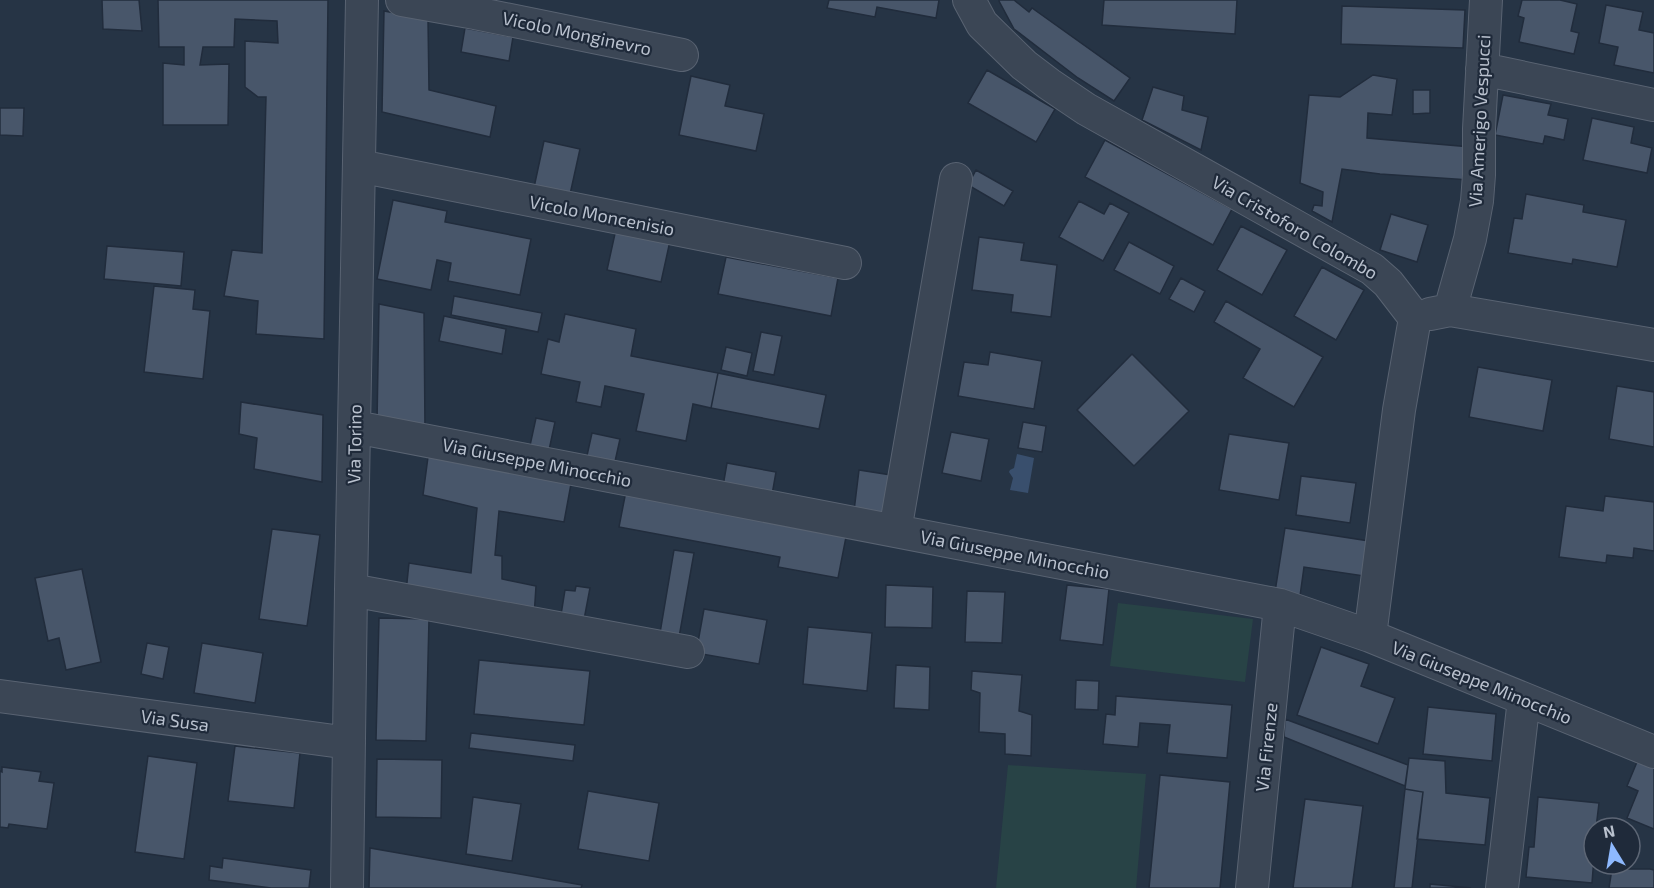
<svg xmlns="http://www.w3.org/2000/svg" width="1654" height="888" font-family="'Exo 2',sans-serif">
<rect width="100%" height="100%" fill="#263445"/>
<path fill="#284346" d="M 1118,603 L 1253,619 L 1245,682 L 1110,666 Z
M 1008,765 L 1146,774 L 1136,888 L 996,888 Z"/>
<path fill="#394f6d" d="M 1017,454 L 1034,458 L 1028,493 L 1010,490 L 1013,478 L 1009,472 L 1010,470 L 1014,468 Z"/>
<path fill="#48566a" stroke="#212c3c" stroke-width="1.5" d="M 102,0 L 139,0 L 142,31 L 103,29 Z
M 158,0 L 328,0 L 324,339 L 256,334 L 258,301 L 224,296 L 232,250 L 262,253 L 266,97 L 258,97 L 245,87 L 245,41 L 278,43 L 277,21 L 235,19 L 234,47 L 203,47 L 200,65 L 229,64 L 228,125 L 163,125 L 163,63 L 184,65 L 184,47 L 159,47 Z
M 829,0 L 939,0 L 936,18 L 877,7 L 875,17 L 827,8 Z
M 999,0 L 1014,0 L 1029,12 L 1032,8 L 1130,78 L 1114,101 L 1078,78 L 1014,29 L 999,1 Z
M 1104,0 L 1237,0 L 1235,34 L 1102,25 Z
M 1522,0 L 1560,0 L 1577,4 L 1571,31 L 1579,33 L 1574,54 L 1519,42 L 1524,18 L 1518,16 Z
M 1606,5 L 1643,12 L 1639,30 L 1654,33 L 1654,73 L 1614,65 L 1618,47 L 1599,43 Z
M 1342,6 L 1465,10 L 1463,48 L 1341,44 Z
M 384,11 L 428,19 L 429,90 L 496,106 L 490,137 L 382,112 Z
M 465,28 L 513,37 L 509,61 L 461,52 Z
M 987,70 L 1055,109 L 1036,142 L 968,103 Z
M 1373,75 L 1397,79 L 1392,115 L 1368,113 L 1367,138 L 1471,147 L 1470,180 L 1380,174 L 1342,169 L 1332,222 L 1312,211 L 1314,205 L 1322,206 L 1323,192 L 1300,183 L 1309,95 L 1340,97 Z
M 691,76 L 730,85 L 725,106 L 764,114 L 756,151 L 679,135 Z
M 1153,87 L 1184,96 L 1182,110 L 1208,117 L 1201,150 L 1142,120 Z
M 1413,90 L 1430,90 L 1430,113 L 1413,114 Z
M 1503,95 L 1551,104 L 1548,115 L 1568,119 L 1564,140 L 1545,136 L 1543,144 L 1495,135 Z
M 0,108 L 24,108 L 23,136 L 0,135 Z
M 1592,118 L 1634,127 L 1631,143 L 1652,148 L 1647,173 L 1583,160 Z
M 1105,140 L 1232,209 L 1213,245 L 1085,177 Z
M 544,141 L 580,149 L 569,199 L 533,192 Z
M 976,170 L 1013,191 L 1004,206 L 968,185 Z
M 1526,194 L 1584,205 L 1583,212 L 1626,220 L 1617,267 L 1573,259 L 1572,264 L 1508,253 L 1514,218 L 1522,219 Z
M 393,200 L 447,211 L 445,222 L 531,239 L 520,295 L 448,281 L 451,263 L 437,260 L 431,290 L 377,279 Z
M 1079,201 L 1104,214 L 1110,203 L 1129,213 L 1103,261 L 1059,237 Z
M 1391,214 L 1428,225 L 1417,262 L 1380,250 Z
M 1241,226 L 1287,250 L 1262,295 L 1217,270 Z
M 616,229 L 670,241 L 661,282 L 607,270 Z
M 979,237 L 1024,243 L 1021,260 L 1057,265 L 1051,317 L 1011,312 L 1013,295 L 972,290 Z
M 1129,242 L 1174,266 L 1160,294 L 1114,270 Z
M 107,246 L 184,252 L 181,286 L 104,279 Z
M 726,257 L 838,278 L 831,316 L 718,294 Z
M 1322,267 L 1364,290 L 1336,340 L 1294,316 Z
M 1181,278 L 1205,291 L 1194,312 L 1169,299 Z
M 154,286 L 195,290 L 193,309 L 210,311 L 203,379 L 144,372 Z
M 454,296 L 542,313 L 538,332 L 451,315 Z
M 1226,301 L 1323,357 L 1294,407 L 1243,378 L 1260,349 L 1214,322 Z
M 379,304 L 424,313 L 425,430 L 377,423 Z
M 565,314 L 636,329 L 631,356 L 718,373 L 711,408 L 693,404 L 686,441 L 636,431 L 644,394 L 605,386 L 601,407 L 576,402 L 580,382 L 541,374 L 548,339 L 559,342 Z
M 444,316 L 506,329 L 502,354 L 439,341 Z
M 761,332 L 782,336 L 774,375 L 753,371 Z
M 726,347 L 752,353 L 747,376 L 721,370 Z
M 990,352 L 1042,361 L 1034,409 L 958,396 L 964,362 L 988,365 Z
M 1132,354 L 1189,411 L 1134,466 L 1077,410 Z
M 1478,367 L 1552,380 L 1543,431 L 1469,417 Z
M 718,373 L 826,395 L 819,429 L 711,408 Z
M 1617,386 L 1654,392 L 1654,447 L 1609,439 Z
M 241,402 L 323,415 L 322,482 L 254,469 L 257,438 L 239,434 Z
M 536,418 L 555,422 L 548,455 L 529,450 Z
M 1023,422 L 1046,426 L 1042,452 L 1018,448 Z
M 951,432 L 989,439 L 981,481 L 942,473 Z
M 592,433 L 620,439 L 614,466 L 586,460 Z
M 1229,434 L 1289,443 L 1279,500 L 1219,490 Z
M 428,457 L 571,484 L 564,522 L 499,511 L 495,555 L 502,556 L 502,579 L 536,586 L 534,617 L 406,592 L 409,563 L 471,573 L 477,508 L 423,495 Z
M 727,463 L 776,472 L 772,495 L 723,486 Z
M 859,470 L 891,475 L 885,515 L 854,511 Z
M 1301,476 L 1356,483 L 1350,523 L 1296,515 Z
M 626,491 L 847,532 L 838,578 L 778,567 L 780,557 L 619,527 Z
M 1605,496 L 1654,502 L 1654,551 L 1634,548 L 1633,558 L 1607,555 L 1606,563 L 1559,557 L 1566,506 L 1603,511 Z
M 1285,528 L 1369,541 L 1364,576 L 1304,567 L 1300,596 L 1275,592 Z
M 272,529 L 320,535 L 307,626 L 259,619 Z
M 674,550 L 694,553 L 678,643 L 659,639 Z
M 82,569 L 101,662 L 66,670 L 59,638 L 48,641 L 35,578 Z
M 886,585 L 933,587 L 932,628 L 885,627 Z
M 1067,585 L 1109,589 L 1103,645 L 1060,640 Z
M 576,586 L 590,588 L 583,625 L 560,621 L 565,590 L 575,591 Z
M 967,591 L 1005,592 L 1002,643 L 965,642 Z
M 704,609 L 767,620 L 759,664 L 696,653 Z
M 379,618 L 429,619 L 426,741 L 376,740 Z
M 808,627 L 872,633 L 867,691 L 803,684 Z
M 147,643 L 169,647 L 163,679 L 141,674 Z
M 202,643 L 263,653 L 255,703 L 194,693 Z
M 1321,647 L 1369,664 L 1361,686 L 1395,698 L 1378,744 L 1297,715 Z
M 479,660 L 590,671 L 584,725 L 474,714 Z
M 896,665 L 930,667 L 929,710 L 894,708 Z
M 972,671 L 1022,675 L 1019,711 L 1032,715 L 1031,756 L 1005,754 L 1005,734 L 979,732 L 980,693 L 971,690 Z
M 1076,680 L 1099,681 L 1098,710 L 1075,709 Z
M 1116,696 L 1232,705 L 1227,758 L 1167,753 L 1170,725 L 1140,723 L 1138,747 L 1103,744 L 1106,714 L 1115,715 Z
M 1428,707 L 1496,714 L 1492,761 L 1423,754 Z
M 1285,719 L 1408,765 L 1405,786 L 1284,737 Z
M 471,733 L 575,745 L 573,761 L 469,748 Z
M 235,746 L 300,753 L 294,808 L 228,801 Z
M 148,756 L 197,763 L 184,859 L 135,852 Z
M 1409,758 L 1445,761 L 1446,793 L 1490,798 L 1485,845 L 1417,839 L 1423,792 L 1405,789 Z
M 377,759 L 442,760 L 441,818 L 376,817 Z
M 1637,762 L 1654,768 L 1654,829 L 1627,818 L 1638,791 L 1627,786 Z
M 2,767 L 41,772 L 39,781 L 54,783 L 47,829 L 9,824 L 8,828 L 0,827 L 0,771 L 2,772 Z
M 1160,775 L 1230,782 L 1220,888 L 1149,888 Z
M 1405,789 L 1423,792 L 1412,888 L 1394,888 Z
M 588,791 L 659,803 L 649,861 L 578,849 Z
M 473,797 L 521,804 L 512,861 L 466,854 Z
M 1538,797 L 1599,803 L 1596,828 L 1594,828 L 1594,857 L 1592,883 L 1526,877 L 1529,847 L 1534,847 Z
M 1305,799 L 1363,806 L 1352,888 L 1293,888 Z
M 370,848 L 582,885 L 581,888 L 369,888 Z
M 223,858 L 311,870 L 309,888 L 271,888 L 209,880 L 210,866 L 222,868 Z
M 1612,869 L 1650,869 L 1654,870 L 1654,888 L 1609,888 Z
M 1430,884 L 1471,888 L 1430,888 Z"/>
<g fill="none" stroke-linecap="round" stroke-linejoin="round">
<g stroke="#596372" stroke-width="34">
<path id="minor" d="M 402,0 L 475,13 L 682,55
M 969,0 L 982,24 L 1024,65 L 1049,84 L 1086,109 L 1372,269 L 1388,283 L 1415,318 L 1399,410 L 1370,636
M 1482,69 L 1654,105
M 359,166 L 845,263
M 1450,310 L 1470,239 L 1477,201 L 1479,175 L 1479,129 L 1486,0
M 1430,314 L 1450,310 L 1654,345
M 355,427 L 1280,605 L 1370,636 L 1654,752
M 895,531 L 956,179
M 351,590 L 688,652
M 0,696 L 349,743
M 347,888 L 351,590 L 362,0
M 1252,888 L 1280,605
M 1502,888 L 1524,699"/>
</g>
<use href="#minor" stroke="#3b4655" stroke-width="32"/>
</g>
<g text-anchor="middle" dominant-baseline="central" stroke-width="4.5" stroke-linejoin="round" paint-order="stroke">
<g font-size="18" fill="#b9c1ce" stroke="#1f2a3a">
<text transform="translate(577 33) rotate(12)">Vicolo Monginevro</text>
<text transform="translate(1479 121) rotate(-87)">Via Amerigo Vespucci</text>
<text transform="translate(602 215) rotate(11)">Vicolo Moncenisio</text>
<text transform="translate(1295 227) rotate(30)">Via Cristoforo Colombo</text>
<text transform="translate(354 444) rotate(-89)">Via Torino</text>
<text transform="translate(537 462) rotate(11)">Via Giuseppe Minocchio</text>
<text transform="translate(1015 554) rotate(11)">Via Giuseppe Minocchio</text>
<text transform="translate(1482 682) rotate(22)">Via Giuseppe Minocchio</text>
<text transform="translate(175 720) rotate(8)">Via Susa</text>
<text transform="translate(1266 747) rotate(-84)">Via Firenze</text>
</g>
</g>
<g transform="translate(1612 846) rotate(349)"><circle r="28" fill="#1f2a3a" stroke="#5d6675" stroke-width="1.5"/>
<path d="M0-4.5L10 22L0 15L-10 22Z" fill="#8eb9fe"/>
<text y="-9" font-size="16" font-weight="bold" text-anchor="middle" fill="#b9c1ce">N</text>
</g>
</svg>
